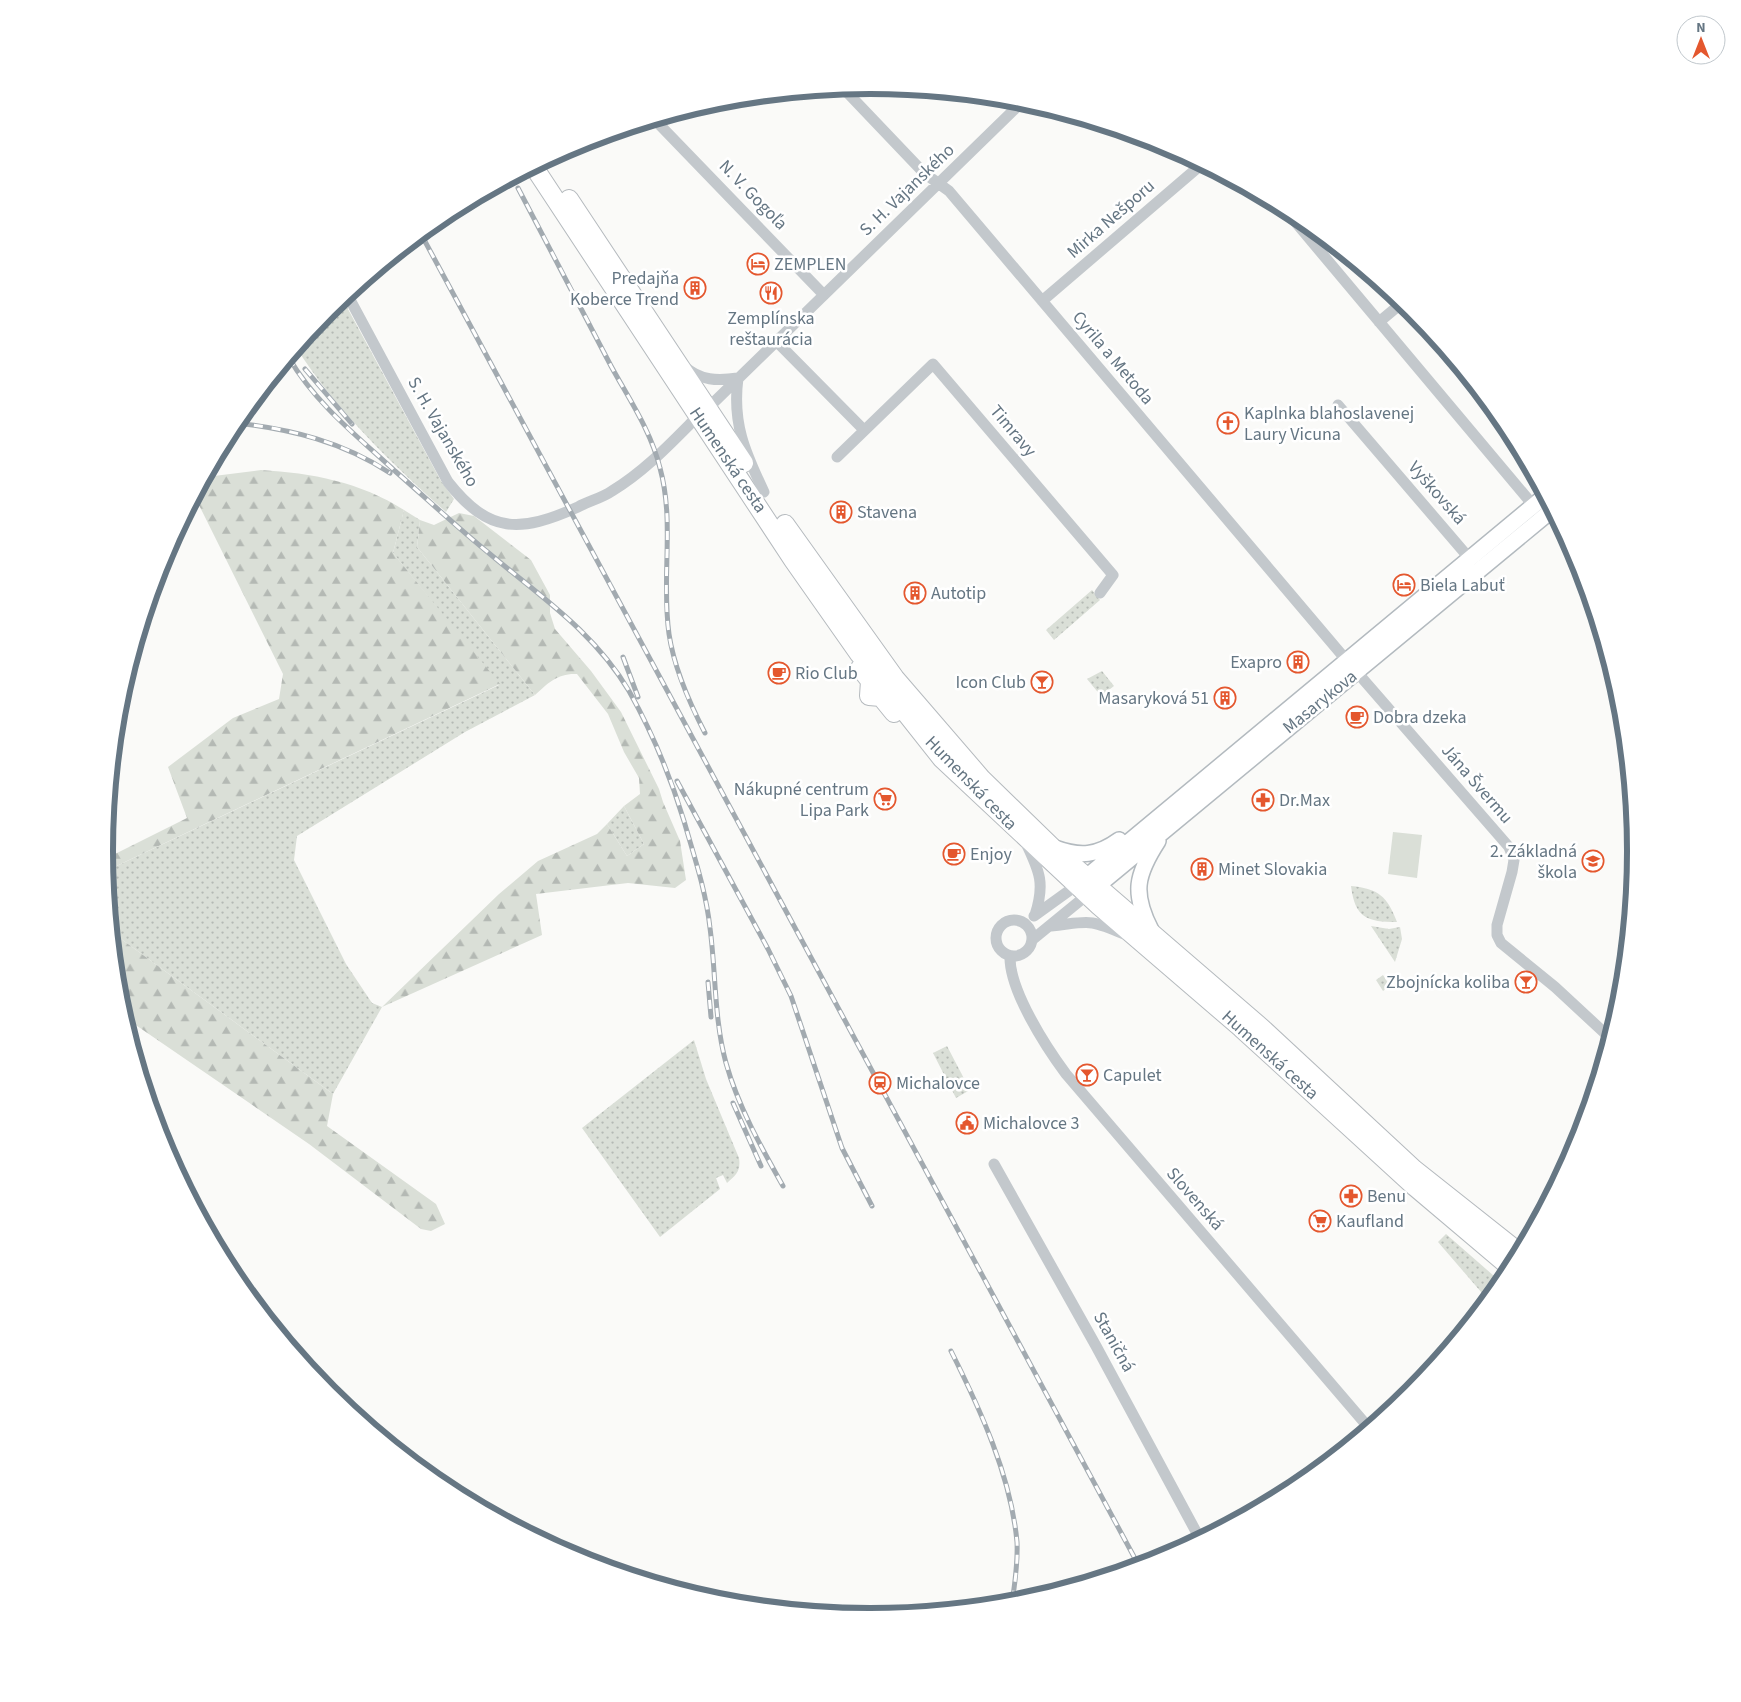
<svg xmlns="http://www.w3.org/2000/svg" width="1741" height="1702" font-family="'Source Sans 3',sans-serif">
<defs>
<pattern id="grass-dots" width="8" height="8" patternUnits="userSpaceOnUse" patternTransform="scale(1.25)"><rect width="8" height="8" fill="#dadfd7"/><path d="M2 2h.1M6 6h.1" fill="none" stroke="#b4b9b4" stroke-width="1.8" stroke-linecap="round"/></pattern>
<pattern id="forest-firs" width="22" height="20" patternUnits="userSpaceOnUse" patternTransform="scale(1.25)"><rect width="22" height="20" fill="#dadfd7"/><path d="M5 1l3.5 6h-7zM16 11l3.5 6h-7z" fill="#b4b9b4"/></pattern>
</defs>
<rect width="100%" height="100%" fill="#fafaf8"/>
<path fill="url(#grass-dots)" d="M 342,298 L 441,481 L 454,499 L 446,512 C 391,463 337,411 297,349 L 329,309 Z
M 404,510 L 420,520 L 417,547 L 535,695 L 465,732 L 297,836 L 294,860 L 346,964 L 372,1003 L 382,1007 L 333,1094 L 113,933 L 106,871 L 499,685 L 393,553 Z
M 1092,590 L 1100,600 L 1054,640 L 1046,630 Z
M 1102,671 L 1114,686 L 1101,696 L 1087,679 Z
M 624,806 L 644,844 L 627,856 L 607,824 Z
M 1351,886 C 1379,889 1387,896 1397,922 C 1367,922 1355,918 1351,886 Z
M 1371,926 L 1389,929 L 1400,927 L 1402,939 L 1395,962 Z
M 1383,975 L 1390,986 L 1383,991 L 1376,980 Z
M 694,1040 L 706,1079 L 739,1158 C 741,1171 736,1175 727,1183 L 723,1175 L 716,1178 L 720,1189 L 660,1237 L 582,1128 Z
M 947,1046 L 970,1090 L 956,1098 L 933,1053 Z
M 1446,1234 L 1502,1283 L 1488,1300 L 1438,1242 Z"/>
<path fill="url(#forest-firs)" d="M 261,470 C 312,473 360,482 404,510 L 393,553 L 500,684 L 106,871 L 105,859 L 187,818 L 168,767 L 233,718 L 279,699 L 283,674 L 195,497 L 206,477 Z
M 459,513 L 474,516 L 531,560 L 550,595 L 550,613 L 555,629 L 591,671 L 621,712 L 659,789 L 663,802 L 680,841 L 686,880 L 675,888 L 628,883 L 536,894 L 542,935 L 382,1007 L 499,894 L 538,861 L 597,834 L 607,824 L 627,856 L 644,844 L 624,806 L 640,794 L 639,778 L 624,752 L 608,714 L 577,674 C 558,673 548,683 535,695 L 417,547 L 420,520 L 434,525 Z
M 113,933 L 333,1094 L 327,1126 L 436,1204 L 445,1224 L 431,1231 L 421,1229 L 309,1144 L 124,1017 L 119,1000 Z"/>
<path fill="#dadfd7" d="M 1393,832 L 1422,835 L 1417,878 L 1388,874 Z"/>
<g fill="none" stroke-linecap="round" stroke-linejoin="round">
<g stroke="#b3babf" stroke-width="18">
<path id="secondary" d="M 1055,848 C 1080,857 1097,856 1119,840
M 1078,884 L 1545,496
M 1089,893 L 1552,510
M 1151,930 C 1132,893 1136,875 1158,841"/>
</g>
<g stroke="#b5babe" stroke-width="20">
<path id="primary" d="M 534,167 L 793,560 L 859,654 L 942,759 L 1099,906 L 1241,1028 L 1415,1187 L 1512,1269
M 569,199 L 744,463
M 785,524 L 895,678 L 982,779 L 1052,847 L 1262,1028 L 1414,1169 L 1520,1253
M 860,668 L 870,681 L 869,696 L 881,697 L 894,713"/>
</g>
<path stroke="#c3c8cc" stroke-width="11" d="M 843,88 L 924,173 L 949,191 L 1342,655 L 1509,847 L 1514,860 L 1512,872 L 1497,925 L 1497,935 L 1501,943 L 1555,987 L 1610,1038
M 655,120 L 824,295
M 1282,206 L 1538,511
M 347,294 L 448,482 C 489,534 520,533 578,507 C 589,501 602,498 612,491 C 645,471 671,443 698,416
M 1042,301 L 1202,164
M 1379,322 L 1403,302
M 777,342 L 864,430
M 684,366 C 700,381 718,381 738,378
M 738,378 C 732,423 745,452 764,492
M 1338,405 L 1470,559
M 708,408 L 1023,101
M 837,457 L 933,364 L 1113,575 L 1100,593
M 1026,843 C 1040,872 1045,884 1035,915
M 1034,916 L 1077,885
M996 938a18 18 0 1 1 36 0a18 18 0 1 1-36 0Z
M 1051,926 C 1089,922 1087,918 1124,934
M 1032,940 L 1087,895
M 1010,956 C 1009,990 1046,1047 1066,1074 L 1369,1428
M 994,1164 L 1096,1346 L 1200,1539"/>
<use href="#secondary" stroke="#fff" stroke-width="15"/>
<use href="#primary" stroke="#fff" stroke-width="18"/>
<g stroke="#a2aab0" stroke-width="5">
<path id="rail" d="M 518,188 C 549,247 580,306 611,366 C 629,399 651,431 660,468 C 675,523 661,578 669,634 C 674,668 689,702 705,733
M 421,234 L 1139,1566
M 289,358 C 316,404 357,436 395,471 C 427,499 458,528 490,554 C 541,597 594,632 629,691 C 652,732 670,775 684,821 C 694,856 706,891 710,928 C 716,973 714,1019 726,1063 C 738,1106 761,1147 783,1186
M 305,369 L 352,424
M 236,423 C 291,429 343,442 390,473
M 623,657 L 638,697
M 677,781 L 768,949 L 791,996 L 842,1148 L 872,1206
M 708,982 L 711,1017
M 733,1103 L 761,1166
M 951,1351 C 980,1409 1011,1476 1017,1542 C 1018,1562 1015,1583 1012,1603"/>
</g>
<use href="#rail" stroke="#fff" stroke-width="3" stroke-dasharray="9" stroke-linecap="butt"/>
</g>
<defs>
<g id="hotel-ring" transform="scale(1.125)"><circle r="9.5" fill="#fff" stroke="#e4572e" stroke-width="1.5"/><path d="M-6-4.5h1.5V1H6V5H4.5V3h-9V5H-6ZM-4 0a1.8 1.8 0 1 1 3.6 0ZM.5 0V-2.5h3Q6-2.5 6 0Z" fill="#e4572e"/></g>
<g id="building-ring" transform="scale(1.125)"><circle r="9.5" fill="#fff" stroke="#e4572e" stroke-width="1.5"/><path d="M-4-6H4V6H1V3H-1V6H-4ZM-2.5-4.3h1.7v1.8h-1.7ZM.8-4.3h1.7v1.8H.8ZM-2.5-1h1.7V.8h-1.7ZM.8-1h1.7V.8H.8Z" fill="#e4572e"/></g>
<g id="restaurant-ring" transform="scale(1.125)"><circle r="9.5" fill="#fff" stroke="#e4572e" stroke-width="1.5"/><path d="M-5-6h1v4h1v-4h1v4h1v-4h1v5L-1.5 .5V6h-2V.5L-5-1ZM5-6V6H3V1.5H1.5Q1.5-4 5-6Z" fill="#e4572e"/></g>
<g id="church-ring" transform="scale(1.125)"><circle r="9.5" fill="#fff" stroke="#e4572e" stroke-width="1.5"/><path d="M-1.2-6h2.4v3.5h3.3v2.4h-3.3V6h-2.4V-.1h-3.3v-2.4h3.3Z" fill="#e4572e"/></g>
<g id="cafe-ring" transform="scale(1.125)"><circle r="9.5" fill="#fff" stroke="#e4572e" stroke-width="1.5"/><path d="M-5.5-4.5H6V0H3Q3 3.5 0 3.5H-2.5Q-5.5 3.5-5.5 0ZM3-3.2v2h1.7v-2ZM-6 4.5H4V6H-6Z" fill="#e4572e"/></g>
<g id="bar-ring" transform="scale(1.125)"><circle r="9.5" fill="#fff" stroke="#e4572e" stroke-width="1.5"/><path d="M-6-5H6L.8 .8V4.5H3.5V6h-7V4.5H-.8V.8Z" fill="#e4572e"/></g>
<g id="supermarket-ring" transform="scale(1.125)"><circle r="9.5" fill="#fff" stroke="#e4572e" stroke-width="1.5"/><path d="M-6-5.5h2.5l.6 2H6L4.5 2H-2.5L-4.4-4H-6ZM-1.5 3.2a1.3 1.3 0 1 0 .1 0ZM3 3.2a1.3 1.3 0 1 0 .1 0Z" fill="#e4572e"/></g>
<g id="pharmacy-ring" transform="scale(1.125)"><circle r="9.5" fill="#fff" stroke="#e4572e" stroke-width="1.5"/><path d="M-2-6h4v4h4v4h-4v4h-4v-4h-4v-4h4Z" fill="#e4572e"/></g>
<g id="school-ring" transform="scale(1.125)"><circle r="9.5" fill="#fff" stroke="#e4572e" stroke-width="1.5"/><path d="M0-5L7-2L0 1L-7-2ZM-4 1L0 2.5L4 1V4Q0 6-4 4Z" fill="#e4572e"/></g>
<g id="station-ring" transform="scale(1.125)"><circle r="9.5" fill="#fff" stroke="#e4572e" stroke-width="1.5"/><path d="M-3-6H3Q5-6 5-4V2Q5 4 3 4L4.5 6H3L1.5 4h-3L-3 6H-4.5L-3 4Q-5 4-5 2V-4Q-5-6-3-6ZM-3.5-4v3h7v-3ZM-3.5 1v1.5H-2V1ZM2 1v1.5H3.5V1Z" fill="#e4572e"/></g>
<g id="civic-ring" transform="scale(1.125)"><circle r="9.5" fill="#fff" stroke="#e4572e" stroke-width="1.5"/><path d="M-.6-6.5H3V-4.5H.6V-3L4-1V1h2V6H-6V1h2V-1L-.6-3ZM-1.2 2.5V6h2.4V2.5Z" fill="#e4572e"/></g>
</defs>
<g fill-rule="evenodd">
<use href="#hotel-ring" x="758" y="264"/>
<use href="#building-ring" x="695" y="288"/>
<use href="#restaurant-ring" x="771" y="293"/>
<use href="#church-ring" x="1228" y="423"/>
<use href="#building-ring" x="841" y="512"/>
<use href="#hotel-ring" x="1404" y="585"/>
<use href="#building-ring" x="915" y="593"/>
<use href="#building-ring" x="1298" y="662"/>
<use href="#cafe-ring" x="779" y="673"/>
<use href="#bar-ring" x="1042" y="682"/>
<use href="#building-ring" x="1225" y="698"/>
<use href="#cafe-ring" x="1357" y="717"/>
<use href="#supermarket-ring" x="885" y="799"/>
<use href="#pharmacy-ring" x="1263" y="800"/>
<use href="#cafe-ring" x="954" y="854"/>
<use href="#school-ring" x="1593" y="861"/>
<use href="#building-ring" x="1202" y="869"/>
<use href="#bar-ring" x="1526" y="982"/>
<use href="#bar-ring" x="1087" y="1075"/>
<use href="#station-ring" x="880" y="1083"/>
<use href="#civic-ring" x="967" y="1123"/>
<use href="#pharmacy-ring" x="1351" y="1196"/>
<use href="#supermarket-ring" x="1320" y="1221"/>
</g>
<g text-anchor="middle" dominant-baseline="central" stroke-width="5" stroke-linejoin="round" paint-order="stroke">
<g font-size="18" fill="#657683" stroke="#fff">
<text transform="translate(907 190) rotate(-44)">S. H. Vajanského</text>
<text transform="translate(753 195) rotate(46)">N. V. Gogoľa</text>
<text transform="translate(1111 219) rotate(-41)">Mirka Nešporu</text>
<text transform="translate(1113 358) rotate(50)">Cyrila a Metoda</text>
<text transform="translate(1013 431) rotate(50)">Timravy</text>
<text transform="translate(443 432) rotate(60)">S. H. Vajanského</text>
<text transform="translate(728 460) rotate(56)">Humenská cesta</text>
<text transform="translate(1437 493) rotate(49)">Vyškovská</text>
<text transform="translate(1320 702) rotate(-39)">Masarykova</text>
<text transform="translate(971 783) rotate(46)">Humenská cesta</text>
<text transform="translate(1477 784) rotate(49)">Jána Švermu</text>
<text transform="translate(1270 1055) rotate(42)">Humenská cesta</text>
<text transform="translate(1195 1199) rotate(49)">Slovenská</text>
<text transform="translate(1114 1342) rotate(61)">Staničná</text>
</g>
<g font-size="18" fill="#657683" stroke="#fff" text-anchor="start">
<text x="774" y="264">ZEMPLEN</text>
<text x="679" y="278" text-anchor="end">Predajňa<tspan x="679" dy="21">Koberce Trend</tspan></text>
<text x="771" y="318" text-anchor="middle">Zemplínska<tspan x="771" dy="21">reštaurácia</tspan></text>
<text x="1244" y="413">Kaplnka blahoslavenej<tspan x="1244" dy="21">Laury Vicuna</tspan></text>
<text x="857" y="512">Stavena</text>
<text x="1420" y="585">Biela Labuť</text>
<text x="931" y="593">Autotip</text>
<text x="1282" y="662" text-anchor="end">Exapro</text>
<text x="795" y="673">Rio Club</text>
<text x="1026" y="682" text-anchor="end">Icon Club</text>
<text x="1209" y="698" text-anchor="end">Masaryková 51</text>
<text x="1373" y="717">Dobra dzeka</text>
<text x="869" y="789" text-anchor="end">Nákupné centrum<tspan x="869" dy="21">Lipa Park</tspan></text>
<text x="1279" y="800">Dr.Max</text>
<text x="1577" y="851" text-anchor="end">2. Základná<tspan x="1577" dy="21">škola</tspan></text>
<text x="970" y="854">Enjoy</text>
<text x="1218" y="869">Minet Slovakia</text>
<text x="1510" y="982" text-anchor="end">Zbojnícka koliba</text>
<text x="1103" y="1075">Capulet</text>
<text x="896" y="1083">Michalovce</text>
<text x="983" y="1123">Michalovce 3</text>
<text x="1367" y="1196">Benu</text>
<text x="1336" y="1221">Kaufland</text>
</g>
</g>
<path d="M0 0H1741V1702H0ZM113 851a757 757 0 1 1 1514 0a757 757 0 1 1-1514 0Z" fill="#fff" fill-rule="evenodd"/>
<path fill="none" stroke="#657683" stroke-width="6" d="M113 851a757 757 0 1 1 1514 0a757 757 0 1 1-1514 0Z"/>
<g transform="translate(1701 40)"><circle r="24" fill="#ffffff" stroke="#c1c8cd"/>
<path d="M0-4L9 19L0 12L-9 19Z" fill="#e4572e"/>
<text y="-8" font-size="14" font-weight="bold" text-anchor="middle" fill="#657683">N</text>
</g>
</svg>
